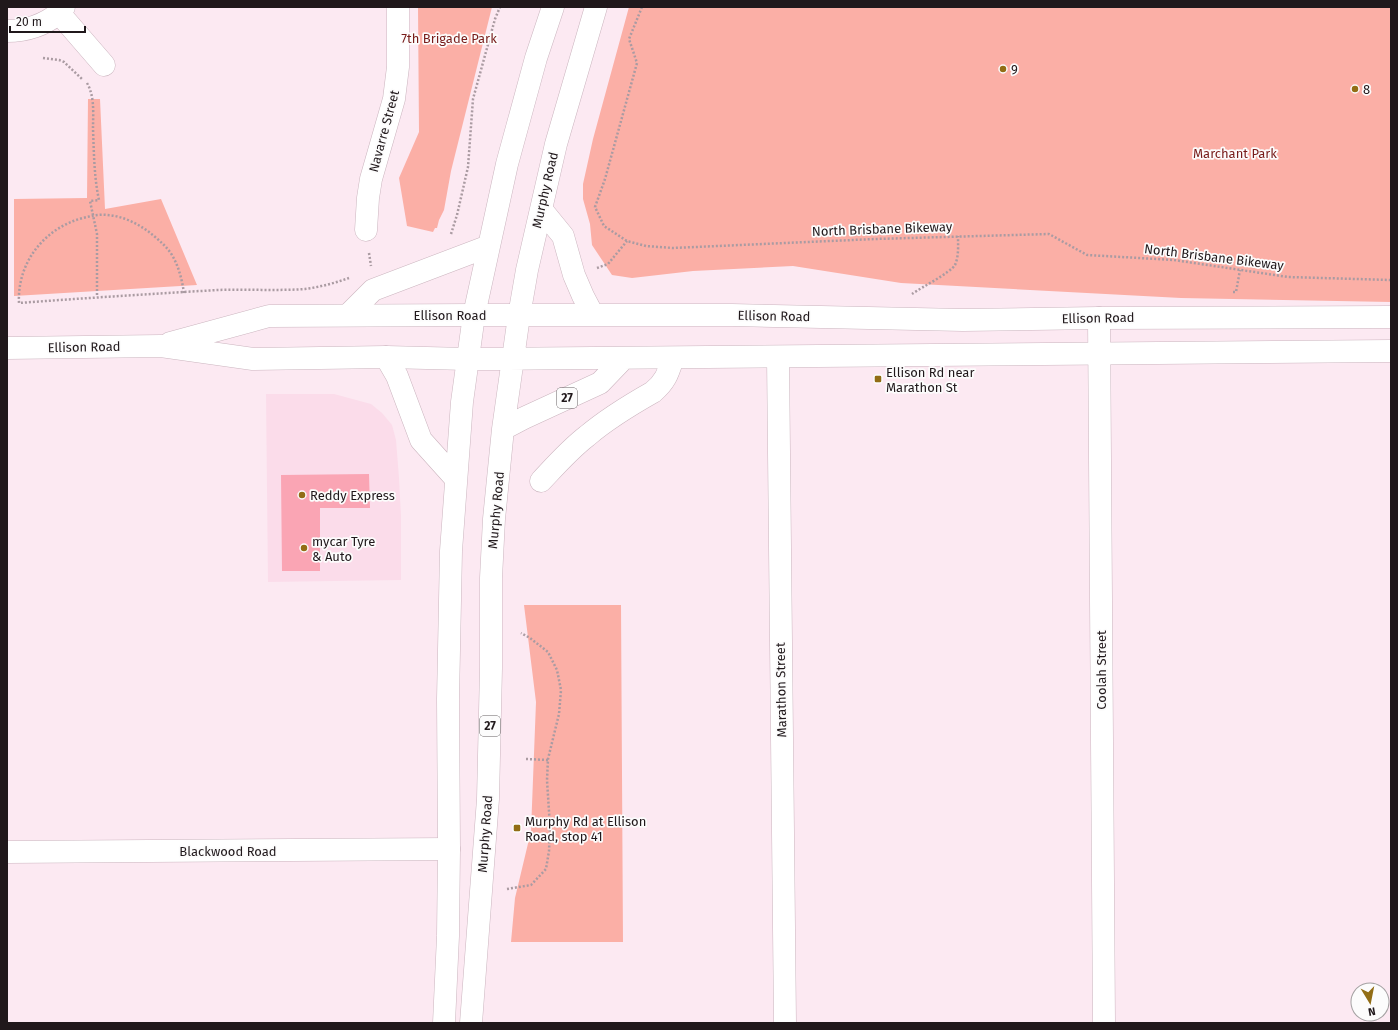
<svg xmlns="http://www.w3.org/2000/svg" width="1398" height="1030" font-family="'Fira Sans',sans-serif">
<rect width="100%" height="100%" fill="#fce9f2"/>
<path fill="#fbdcea" d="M 266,394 L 334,394 L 371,404 L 382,413 L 392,425 L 396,440 L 399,478 L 401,516 L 401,580 L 268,582 Z"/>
<path fill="#fbafa6" d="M 418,7 L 492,7 L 451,171 L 444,210 L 439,220 L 437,228 L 435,228 L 433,232 L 407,226 L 399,178 L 419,132 Z
M 629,7 L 1391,7 L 1391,302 L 1181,298 L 901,283 L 793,266 L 693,271 L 632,278 L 612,275 L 592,245 L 590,224 L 583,199 L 583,184 L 593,139 Z
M 88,99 L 100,99 L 105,209 L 161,199 L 197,285 L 14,296 L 14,199 L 87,198 Z
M 524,605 L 621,605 L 623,942 L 511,942 L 515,898 L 531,831 L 536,702 Z"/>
<path fill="#faa5b4" d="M 369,474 L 370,508 L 320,508 L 320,571 L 282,571 L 281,475 Z"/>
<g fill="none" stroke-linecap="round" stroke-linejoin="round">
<g stroke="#cbb5bf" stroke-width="23">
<path id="minor" d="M 64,7 L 59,13 L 104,65
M 7,31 C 27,31 43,26 59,13
M 366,230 L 368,198 L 371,179 L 394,99 L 398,67 L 398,7
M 1099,318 L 1104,1023
M 170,343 L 269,316 L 474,315
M 7,348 L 161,346 L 253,359 L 386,357 L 467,359
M 778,357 L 785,1023
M 541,481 C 556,465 570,449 587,436 C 607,419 630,405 653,392 C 666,381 668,373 673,358
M 7,852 L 449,849"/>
</g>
<g stroke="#cbb5bf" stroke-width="23">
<path id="major" d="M 541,209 L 563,236 L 574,275 L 583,296 L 593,315
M 348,315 L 373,290 L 489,246
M 474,315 L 732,315 L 963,320 L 1099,318 L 1391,317
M 386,357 L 397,376 L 421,440 L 456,479
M 467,359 L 1391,351
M 503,429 L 524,418 L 600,383 L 624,358
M 444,1023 L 448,936 L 449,849 L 448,699 L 451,551 L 462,402 L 474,315 L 507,164 L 536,58 L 553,7
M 471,1023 L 488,799 L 491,668 L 491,578 L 494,519 L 503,429 L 519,316 L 527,270 L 556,144 L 596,7"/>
</g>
<path stroke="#aa9ba2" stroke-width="2.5" stroke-dasharray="2 2" stroke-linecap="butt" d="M 642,7 L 629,39 L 637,63 L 605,179 L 595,207 L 604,226 L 627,241 L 646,246 L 673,248 L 875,239 L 1049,234 L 1087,255 L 1174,260 L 1288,277 L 1391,280
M 43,58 L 59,60 L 64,62 L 82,79
M 87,83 C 95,97 93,114 93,129 C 94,153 94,177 99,200 L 90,201 L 97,234 L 97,297
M 451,234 L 457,215 L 468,167 L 473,99 L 495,19 L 500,7
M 369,253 L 371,266
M 597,268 L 608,264 L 627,241
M 1233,292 L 1236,292 L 1240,270
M 184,293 C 182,280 179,267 172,255 C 167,247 161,242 154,236 C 141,225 124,216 107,215 C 99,214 91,216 83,218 C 44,228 17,263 19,303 C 85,298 151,294 217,290 C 246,289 276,291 305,289 C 320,287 335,283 349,278
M 912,294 C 922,287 950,273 955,265 C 959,256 958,245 958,236
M 526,759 L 548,760
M 507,889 L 531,885 L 546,869 L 549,851 L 550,827 L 547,780 L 548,759 L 559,714 L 561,690 L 557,670 L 548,652 L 530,638 L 521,633"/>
<use href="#minor" stroke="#fff" stroke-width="22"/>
<use href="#major" stroke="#fff" stroke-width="22"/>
</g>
<g fill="#926d15" stroke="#fcfcfc" stroke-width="1.5">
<circle cx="1003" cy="69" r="4"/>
<circle cx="1355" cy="89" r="4"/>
<rect x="874" y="375" width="8" height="8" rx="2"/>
<circle cx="302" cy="495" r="4"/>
<circle cx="304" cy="548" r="4"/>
<rect x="513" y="824" width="8" height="8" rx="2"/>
</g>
<g text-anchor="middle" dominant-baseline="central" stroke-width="3.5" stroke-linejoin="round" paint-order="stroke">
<g fill="#fcfcfc" stroke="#625c5e" stroke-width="1">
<rect x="557" y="388" width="20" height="20" rx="3"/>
<rect x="480" y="716" width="20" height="20" rx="3"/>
</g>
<g font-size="12" font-weight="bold" fill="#20181b">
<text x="567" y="398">27</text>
<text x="490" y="726">27</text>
</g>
<g font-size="13" fill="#781c1a" stroke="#fcfcfc">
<text x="449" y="38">7th Brigade Park</text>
<text x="1235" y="153">Marchant Park</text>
</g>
<g font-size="13" fill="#20181b" stroke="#fcfcfc" text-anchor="start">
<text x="1011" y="69">9</text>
<text x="1363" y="89">8</text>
<text x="886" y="372">Ellison Rd near<tspan x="886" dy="15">Marathon St</tspan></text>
<text x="310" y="495">Reddy Express</text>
<text x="312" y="541">mycar Tyre<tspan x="312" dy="15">&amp; Auto</tspan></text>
<text x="525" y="821">Murphy Rd at Ellison<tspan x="525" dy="15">Road, stop 41</tspan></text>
</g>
<g font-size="13" fill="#20181b" stroke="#fcfcfc">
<text transform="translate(384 131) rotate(-75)">Navarre Street</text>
<text transform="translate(545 190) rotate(-77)">Murphy Road</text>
<text transform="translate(882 229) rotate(-2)">North Brisbane Bikeway</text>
<text transform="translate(1214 257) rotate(7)">North Brisbane Bikeway</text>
<text x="450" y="315">Ellison Road</text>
<text transform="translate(774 316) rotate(1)">Ellison Road</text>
<text transform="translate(1098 318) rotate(-1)">Ellison Road</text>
<text transform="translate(84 347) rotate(-1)">Ellison Road</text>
<text transform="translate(496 510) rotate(-85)">Murphy Road</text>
<text transform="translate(1101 670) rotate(-90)">Coolah Street</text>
<text transform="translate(781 690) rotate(-91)">Marathon Street</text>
<text transform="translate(485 834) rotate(-86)">Murphy Road</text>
<text x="228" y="851">Blackwood Road</text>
</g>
</g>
<rect width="1398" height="1030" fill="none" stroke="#20181b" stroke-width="16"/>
<g transform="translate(1370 1002) rotate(170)"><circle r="19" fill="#fcfcfc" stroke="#a4a1a2"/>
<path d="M0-3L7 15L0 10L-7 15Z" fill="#926d15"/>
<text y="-6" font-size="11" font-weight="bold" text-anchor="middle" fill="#20181b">N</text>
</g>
<path d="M10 26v6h75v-6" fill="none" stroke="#20181b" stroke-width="2"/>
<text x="16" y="26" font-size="12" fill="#20181b" stroke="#fcfcfc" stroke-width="3" paint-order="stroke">20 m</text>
</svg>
